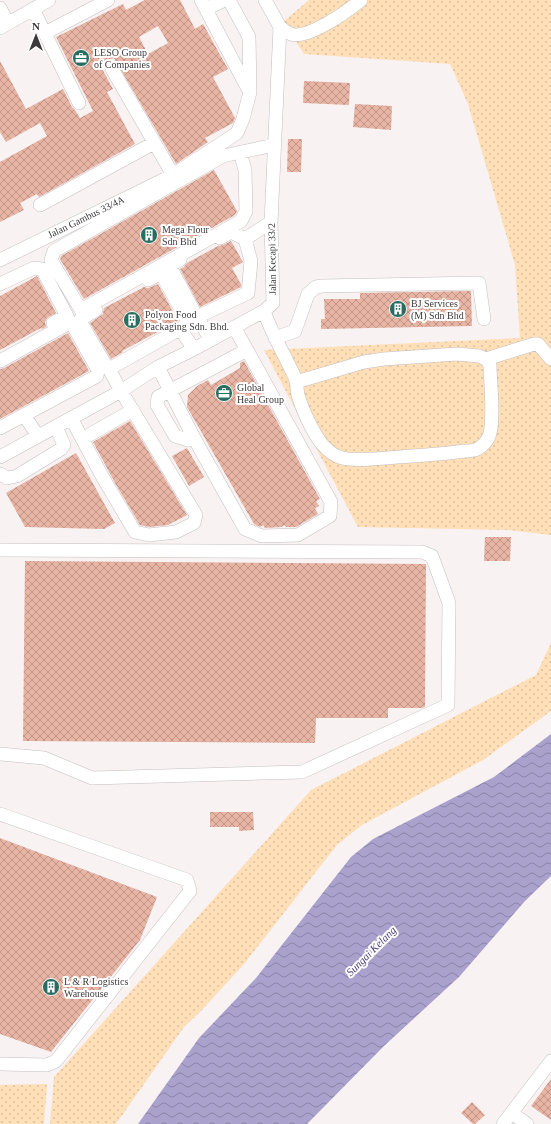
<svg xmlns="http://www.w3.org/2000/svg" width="551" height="1124" font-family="'Times New Roman',serif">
<defs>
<pattern id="grass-dots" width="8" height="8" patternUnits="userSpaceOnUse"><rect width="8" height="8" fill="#fedfb7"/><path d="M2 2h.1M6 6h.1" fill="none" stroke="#dbc09e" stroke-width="1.8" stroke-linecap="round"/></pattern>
<pattern id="water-waves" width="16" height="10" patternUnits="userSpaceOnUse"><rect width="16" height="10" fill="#aba1cd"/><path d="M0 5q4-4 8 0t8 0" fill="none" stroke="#8c84a8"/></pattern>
<pattern id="building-cross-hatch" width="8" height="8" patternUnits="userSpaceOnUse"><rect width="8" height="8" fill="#e8b5a4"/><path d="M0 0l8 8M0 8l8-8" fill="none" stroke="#bd9487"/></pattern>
</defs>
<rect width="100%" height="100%" fill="#f9f2f3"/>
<path fill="url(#grass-dots)" d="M 309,0 L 551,0 L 551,535 L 508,530 L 358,527 L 264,350 L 520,338 L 515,265 L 468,104 L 450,64 L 304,54 L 283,22 Z
M 551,643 L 551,711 L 483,760 L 362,825 L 338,844 L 322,864 L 244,964 L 201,1011 L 184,1027 L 116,1124 L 50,1124 L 54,1077 L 311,790 L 536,675 Z
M 47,1084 L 44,1124 L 0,1124 L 0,1085 Z"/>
<path fill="url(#water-waves)" d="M 551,734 L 551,876 L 525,901 L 459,977 L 384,1046 L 307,1124 L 138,1124 L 199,1038 L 256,978 L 351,857 L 373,839 L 494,777 Z"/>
<path fill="url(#building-cross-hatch)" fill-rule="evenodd" d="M 145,0 L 180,0 L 195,29 L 203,24 L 228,69 L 213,77 L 235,118 L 233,123 L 205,138 L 208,142 L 176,164 L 114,58 L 100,65 L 113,89 L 107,92 L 135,144 L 39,197 L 37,194 L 20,203 L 24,210 L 0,222 L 0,162 L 47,136 L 40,123 L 6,142 L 0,132 L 0,61 L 26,109 L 63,89 L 72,107 L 75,110 L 80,118 L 93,111 L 56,37 L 123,4 L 126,10 ZM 158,26 L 168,43 L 148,54 L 139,37 Z
M 304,81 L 350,83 L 349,105 L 303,103 Z
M 355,104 L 392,106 L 391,130 L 353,127 Z
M 288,139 L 302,139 L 301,172 L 287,172 Z
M 214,170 L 237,211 L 235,215 L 84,299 L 60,259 L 61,256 Z
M 231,241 L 243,262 L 232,268 L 241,284 L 241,287 L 200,307 L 180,269 L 184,267 L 187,263 L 218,246 L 223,245 Z
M 37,276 L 56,313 L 47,318 L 45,322 L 46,327 L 42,329 L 41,328 L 0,350 L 0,296 Z
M 158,284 L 178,321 L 122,351 L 123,352 L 111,359 L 90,323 L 103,314 L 104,308 L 144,287 L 148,288 Z
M 471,291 L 472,326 L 321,329 L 321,319 L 325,319 L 324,299 L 360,299 L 360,293 Z
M 68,333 L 89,371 L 0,419 L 0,369 L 4,368 Z
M 244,361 L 320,499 L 316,501 L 319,506 L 315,508 L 318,514 L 296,527 L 286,527 L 285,525 L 281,527 L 265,528 L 263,525 L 260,527 L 254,524 L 187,407 L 188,395 L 197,386 L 208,380 L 211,385 L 240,368 L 240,363 Z
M 130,421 L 187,515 L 168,525 L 149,527 L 140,525 L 115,483 L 93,442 Z
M 187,448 L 204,477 L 189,486 L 172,456 Z
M 76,453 L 115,523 L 104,529 L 25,527 L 6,493 Z
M 485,537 L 511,537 L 510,561 L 484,561 Z
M 25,561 L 426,564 L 425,707 L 421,708 L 388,708 L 388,718 L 316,718 L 315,743 L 23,741 Z
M 210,812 L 253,812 L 254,830 L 239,831 L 239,827 L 210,827 Z
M 0,838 L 157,897 L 140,940 L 51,1052 L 0,1034 Z
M 551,1079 L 551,1120 L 531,1106 Z
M 472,1102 L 485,1115 L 475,1124 L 473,1124 L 461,1113 Z"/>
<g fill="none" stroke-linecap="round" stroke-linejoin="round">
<g stroke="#c4bebf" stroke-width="14">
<path id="minor" d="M 201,0 L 248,89
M 0,8 L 8,23
M 33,9 L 79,103
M 206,9 L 225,0
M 280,27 C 283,29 287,33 291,34 C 307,40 348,11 361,0
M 0,28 L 49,0
M 45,33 L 108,0
M 112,69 L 173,175 L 237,133 L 243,119 L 250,92 L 249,37 L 229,0
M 240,152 L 245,170 L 246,211 L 241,221 L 81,310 L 51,260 L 54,251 L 223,156 C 240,152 257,149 274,145
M 40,205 L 154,143
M 220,238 L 231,232 L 245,239 L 271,222
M 0,260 L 171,176
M 180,260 L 169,265 L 197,317 L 248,293 L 251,261 L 245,239
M 148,280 L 161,273 L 189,324 L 180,329
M 0,284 L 34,268 L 42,269 L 67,316 L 53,323
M 96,310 L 81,319 L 81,323 L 105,364 L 109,369 L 180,329 L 194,349
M 264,311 C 272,335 286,357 296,380 C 297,385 297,390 298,395 C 302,409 313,433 322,444 C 327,450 335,456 342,458 C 359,462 393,457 412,456 C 427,455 442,454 457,452 C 463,451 470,451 475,450 C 480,448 484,445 487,440 C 496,428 490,382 490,365 L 486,359 L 479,356 L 457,354 L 384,359 L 364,362 L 296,382
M 197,317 L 211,340
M 275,338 L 295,331 L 308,294 L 316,287 L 322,286 L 479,283 L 484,319
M 486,359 L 534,344 L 538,344 L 551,359
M 0,361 L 71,322 L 98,370 L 97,376 L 0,428
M 158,367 L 194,438 L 245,529 L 262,536 L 298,535 L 330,516 L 331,502 L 247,350 L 234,327
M 24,415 L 38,436
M 71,418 L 102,476 L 135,532 L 149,535 L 176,532 L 194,523 L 196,515 L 121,391 L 109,369
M 194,438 L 188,440 L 175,436 L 157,405 L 158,397 L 247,350
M 82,439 L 133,410
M 0,457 L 121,391 L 158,367 L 194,349 L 264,311 L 273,303 L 271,222 L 280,27 L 265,0
M 0,474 L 7,478 L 17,476 L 61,449 L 64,445 L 56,427
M 0,550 L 422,552 L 432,556 L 449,603 L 448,705 L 302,772 L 92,778 L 44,758 L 0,754
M 0,814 L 187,880 L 190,891 L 56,1061 L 47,1065 L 0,1064
M 512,1113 L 527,1124
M 503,1124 L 551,1061"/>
</g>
<use href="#minor" stroke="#fff" stroke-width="13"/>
</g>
<defs>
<g id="office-disc" transform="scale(0.9)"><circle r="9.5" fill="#286d60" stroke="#fff"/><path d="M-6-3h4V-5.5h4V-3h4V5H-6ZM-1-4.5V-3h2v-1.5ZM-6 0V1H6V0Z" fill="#fff"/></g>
<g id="building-disc" transform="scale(0.9)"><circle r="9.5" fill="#286d60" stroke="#fff"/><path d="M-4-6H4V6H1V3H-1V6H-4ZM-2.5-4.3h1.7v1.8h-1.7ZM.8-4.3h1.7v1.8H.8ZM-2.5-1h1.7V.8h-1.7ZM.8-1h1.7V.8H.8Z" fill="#fff"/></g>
</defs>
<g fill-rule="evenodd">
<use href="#office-disc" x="81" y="58"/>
<use href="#building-disc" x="149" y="235"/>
<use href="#building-disc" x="398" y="309"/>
<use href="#building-disc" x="132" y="320"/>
<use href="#office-disc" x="224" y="393"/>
<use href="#building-disc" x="51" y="987"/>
</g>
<g text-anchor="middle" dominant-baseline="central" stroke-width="4" stroke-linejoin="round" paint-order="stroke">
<g font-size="10" fill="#3d3a3b" stroke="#fff" text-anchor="start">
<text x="94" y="52">LESO Group<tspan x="94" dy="12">of Companies</tspan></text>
<text x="162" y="229">Mega Flour<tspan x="162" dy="12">Sdn Bhd</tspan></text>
<text x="411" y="303">BJ Services<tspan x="411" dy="12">(M) Sdn Bhd</tspan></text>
<text x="145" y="314">Polyon Food<tspan x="145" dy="12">Packaging Sdn. Bhd.</tspan></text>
<text x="237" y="387">Global<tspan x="237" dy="12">Heal Group</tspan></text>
<text x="64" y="981">L &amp; R Logistics<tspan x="64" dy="12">Warehouse</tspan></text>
</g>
<g font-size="10" fill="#3d3a3b" stroke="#fff">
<text transform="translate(86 217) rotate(-26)">Jalan Gambus 33/4A</text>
<text transform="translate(272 259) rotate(-91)">Jalan Kecapi 33/2</text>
</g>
<g font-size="11" font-style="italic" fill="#4e3e77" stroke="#fff">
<text transform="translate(371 951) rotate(-45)">Sungai Kelang</text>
</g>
</g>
<g transform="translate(36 36)" stroke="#ffffff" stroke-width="3" paint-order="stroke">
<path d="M0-3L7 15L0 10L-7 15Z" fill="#3d3a3b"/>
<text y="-6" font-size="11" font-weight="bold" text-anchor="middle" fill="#3d3a3b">N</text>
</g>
</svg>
